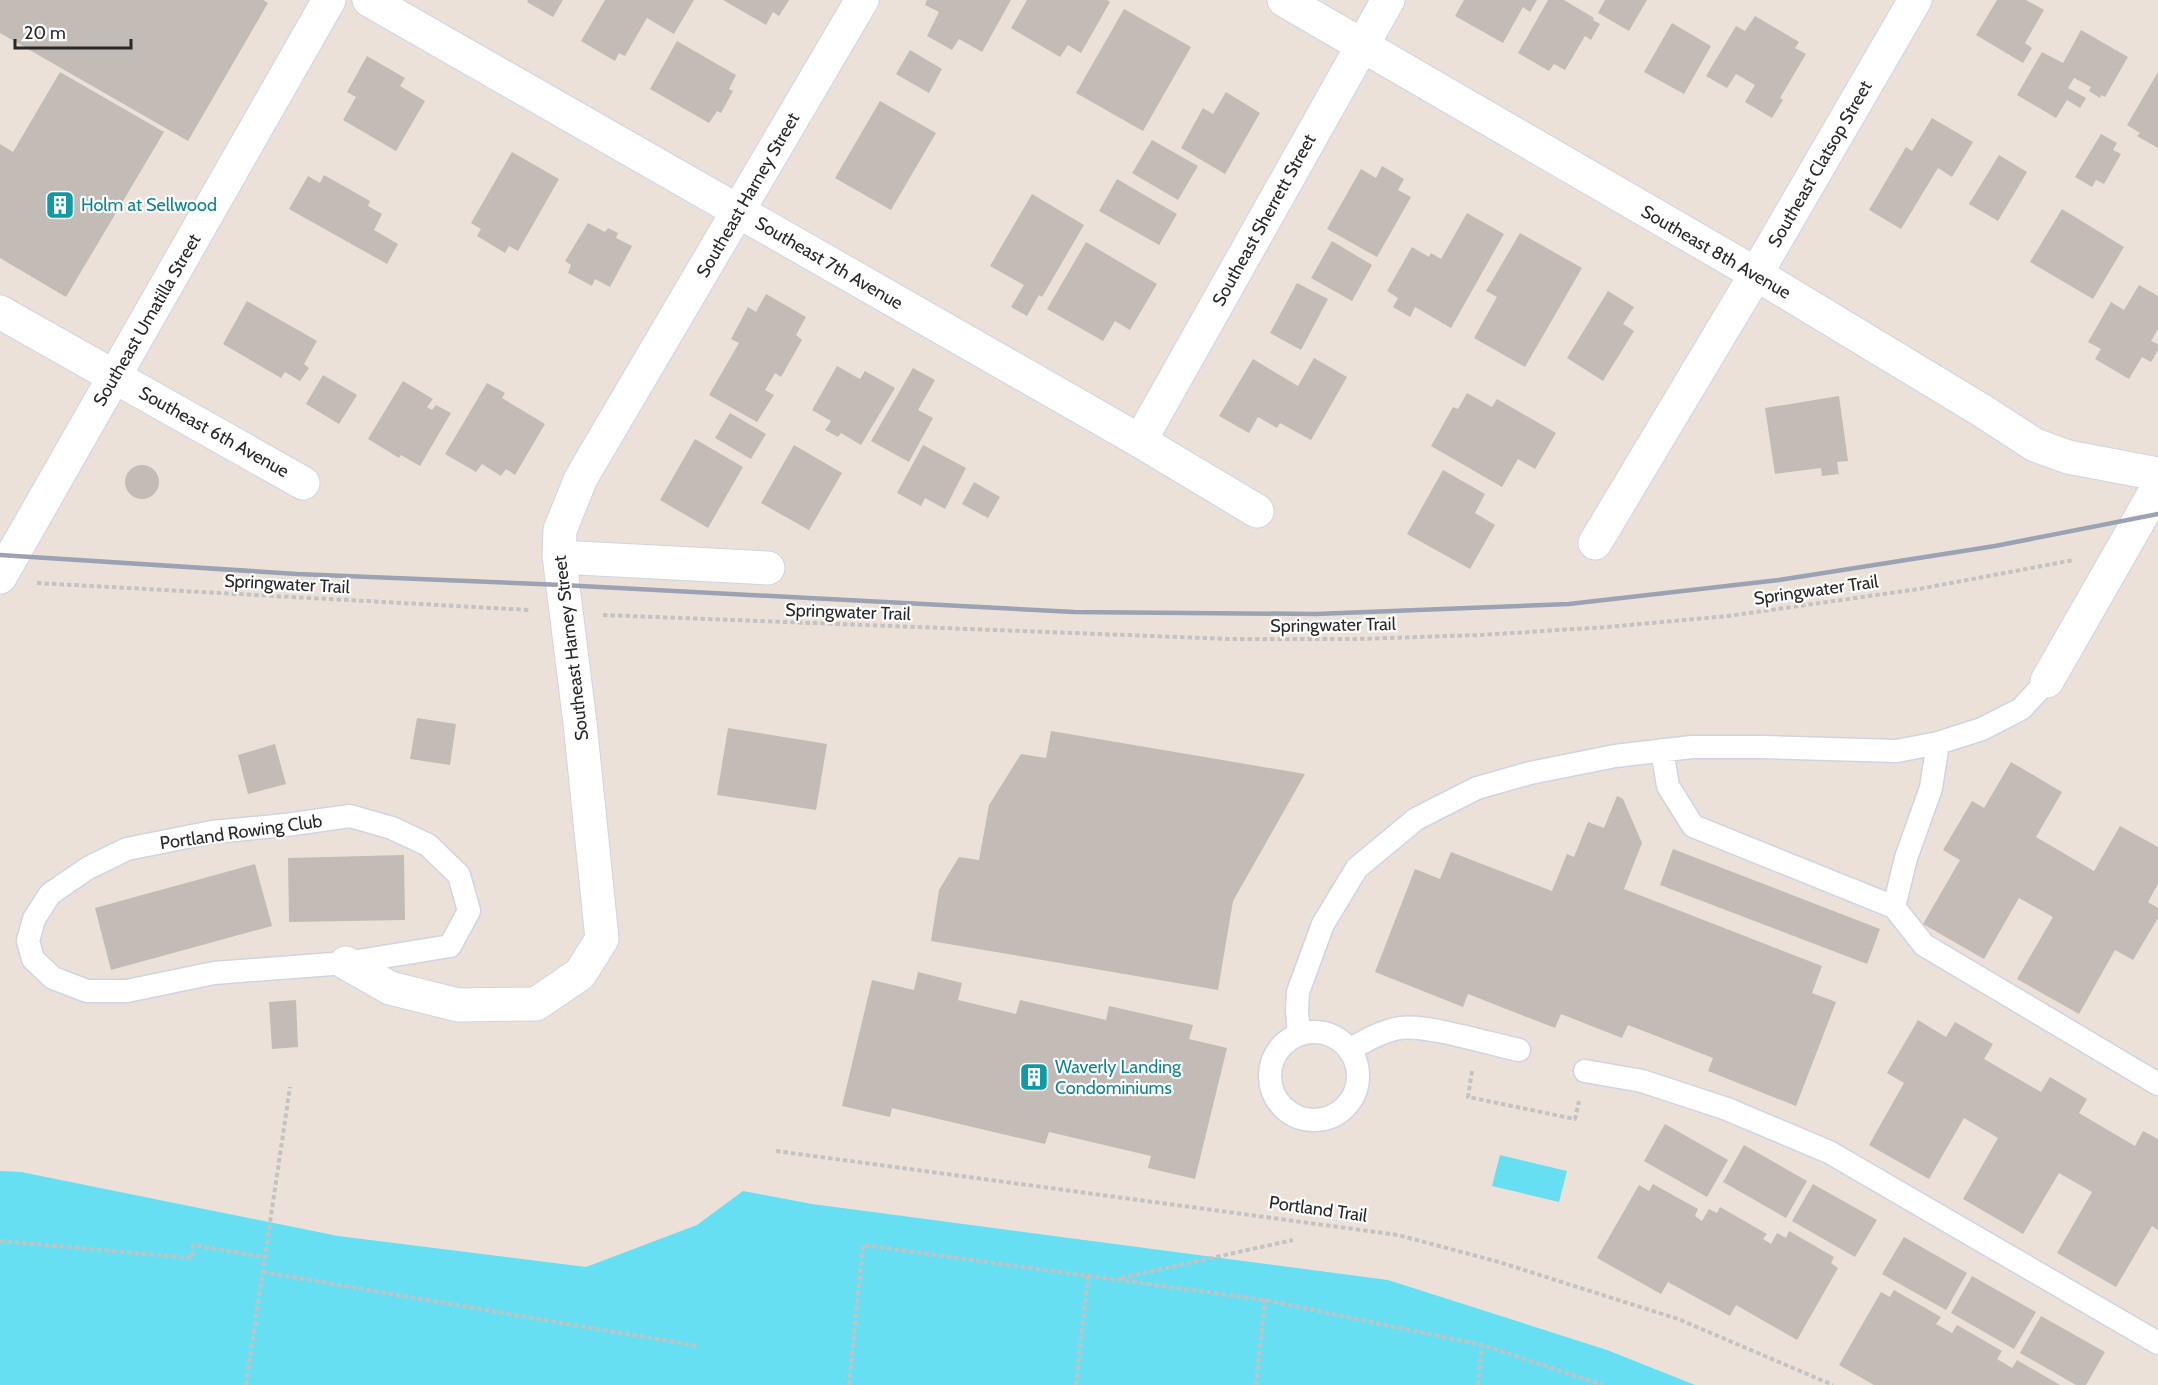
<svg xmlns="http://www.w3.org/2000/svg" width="2158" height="1385" font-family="Cabin,sans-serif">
<rect width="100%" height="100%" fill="#ebe1d8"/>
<path fill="#66dff3" d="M 1500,1155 L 1567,1171 L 1559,1202 L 1492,1186 Z
M 0,1171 L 21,1172 L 338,1236 L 586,1267 L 697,1225 L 743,1191 L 812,1204 L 1388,1280 L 1607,1350 L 1695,1385 L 0,1385 Z"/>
<path fill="#c3bbb5" d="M 0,0 L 263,0 L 268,3 L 188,141 L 0,33 Z
M 528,0 L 563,0 L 553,17 L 527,2 Z
M 605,0 L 694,0 L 674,34 L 647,18 L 625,56 L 619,53 L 615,61 L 581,41 Z
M 723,0 L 789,0 L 779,16 L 773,12 L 766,25 Z
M 927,0 L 1011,0 L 982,52 L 959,39 L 952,50 L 927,36 L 939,12 L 925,5 Z
M 1027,0 L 1107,0 L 1110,2 L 1081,53 L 1068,45 L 1060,57 L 1011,28 Z
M 1464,0 L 1537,0 L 1530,12 L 1523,7 L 1503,43 L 1455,16 Z
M 1548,0 L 1564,0 L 1594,18 L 1593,20 L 1600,24 L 1591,40 L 1585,36 L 1565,70 L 1554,64 L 1549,71 L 1518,53 Z
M 1605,0 L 1647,0 L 1629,31 L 1598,13 Z
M 1997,0 L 2026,0 L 2044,10 L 2025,43 L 2032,48 L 2023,63 L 1976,35 Z
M 1124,9 L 1191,47 L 1143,131 L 1076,93 Z
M 1755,16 L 1799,42 L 1795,48 L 1806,54 L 1780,98 L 1783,100 L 1772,118 L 1745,102 L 1755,85 L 1736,74 L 1727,88 L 1706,76 L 1736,26 L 1745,31 Z
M 1672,23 L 1711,46 L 1684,94 L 1644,72 Z
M 2081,30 L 2128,57 L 2105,97 L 2101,95 L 2100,98 L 2089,91 L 2091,87 L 2074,78 L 2068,88 L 2086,98 L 2080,108 L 2067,100 L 2056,118 L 2017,95 L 2042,52 L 2063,63 Z
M 677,41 L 736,75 L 729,89 L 733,91 L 721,113 L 717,111 L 709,123 L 650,89 Z
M 910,50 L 942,69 L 929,93 L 896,74 Z
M 367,56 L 405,78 L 400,86 L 425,101 L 396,151 L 343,120 L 356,97 L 347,92 Z
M 60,72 L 164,132 L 66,297 L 0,258 L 0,144 L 13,152 Z
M 2158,72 L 2158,148 L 2137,136 L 2140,133 L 2127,125 Z
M 1226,92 L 1260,113 L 1225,174 L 1181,148 L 1203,108 L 1213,114 Z
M 880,101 L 936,133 L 891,210 L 835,178 Z
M 1932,118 L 1973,142 L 1952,177 L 1938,168 L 1901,229 L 1869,210 L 1906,147 L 1912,151 Z
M 2101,134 L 2117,143 L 2113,150 L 2121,154 L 2104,184 L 2096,180 L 2092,187 L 2075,177 Z
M 1152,140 L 1198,166 L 1178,200 L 1132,173 Z
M 512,152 L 559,179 L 518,251 L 509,246 L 505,253 L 477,236 L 481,229 L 471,223 Z
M 1999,155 L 2027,172 L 1998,221 L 1969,204 Z
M 1382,166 L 1404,179 L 1398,190 L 1411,197 L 1377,257 L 1327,229 L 1361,169 L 1376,178 Z
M 324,175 L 370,201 L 368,206 L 382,214 L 374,230 L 398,244 L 387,264 L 289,209 L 308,176 L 320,183 Z
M 1117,179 L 1177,214 L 1159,245 L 1099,211 Z
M 1032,194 L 1084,225 L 1042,297 L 1039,295 L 1027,316 L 1011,307 L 1024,285 L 990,266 Z
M 2062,209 L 2124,247 L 2093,299 L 2030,262 Z
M 1467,213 L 1504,234 L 1451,328 L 1415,307 L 1410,317 L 1393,307 L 1398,298 L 1387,291 L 1412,247 L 1429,257 L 1431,253 L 1441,259 Z
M 588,223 L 605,232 L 608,228 L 618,233 L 616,238 L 632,246 L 610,287 L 595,279 L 592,286 L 568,273 L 571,265 L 565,261 Z
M 1520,233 L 1582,268 L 1525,367 L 1474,338 L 1497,297 L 1486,291 Z
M 1332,241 L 1372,265 L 1352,301 L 1311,278 Z
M 1086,242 L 1157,284 L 1130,330 L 1115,321 L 1103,341 L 1047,309 Z
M 1297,283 L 1328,299 L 1301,350 L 1270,333 Z
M 2139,285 L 2158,296 L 2158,329 L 2151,341 L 2158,344 L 2158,350 L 2151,362 L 2142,357 L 2129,379 L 2095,359 L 2101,349 L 2088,342 L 2111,302 L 2124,310 Z
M 1608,291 L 1634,307 L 1623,324 L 1634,331 L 1603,381 L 1567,358 Z
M 766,294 L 806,317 L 796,335 L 802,340 L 781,377 L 775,373 L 765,390 L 774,395 L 757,422 L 709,395 L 739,343 L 731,339 L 748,307 L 756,312 Z
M 247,301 L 317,341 L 304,364 L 309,368 L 300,381 L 285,372 L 281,378 L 223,344 Z
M 1314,358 L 1347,377 L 1311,440 L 1280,423 L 1277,428 L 1258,417 L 1249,433 L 1219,416 L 1253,359 L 1298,386 Z
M 837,366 L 860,379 L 865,371 L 895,388 L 861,445 L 841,433 L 838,437 L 825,430 L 831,421 L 812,410 Z
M 913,368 L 935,380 L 918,410 L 933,418 L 909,462 L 871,441 Z
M 323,375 L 357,395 L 339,424 L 306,404 Z
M 403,381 L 433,399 L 427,407 L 432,410 L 436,405 L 451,413 L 420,466 L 401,455 L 399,458 L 368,439 Z
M 487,383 L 505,393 L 502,398 L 545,424 L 515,475 L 506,469 L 501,476 L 482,464 L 476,472 L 445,454 Z
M 1467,393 L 1492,407 L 1497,399 L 1556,433 L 1535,469 L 1518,459 L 1502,487 L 1431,446 L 1453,407 L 1458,409 Z
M 1839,396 L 1848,461 L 1837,462 L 1839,474 L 1822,476 L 1821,468 L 1775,474 L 1765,408 Z
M 730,413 L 766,434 L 751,459 L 715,438 Z
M 695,439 L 743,467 L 708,528 L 660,500 Z
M 794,445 L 842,473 L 809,530 L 761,503 Z
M 923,445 L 966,468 L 945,509 L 925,498 L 921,506 L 897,493 Z
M125 482a17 17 0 1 1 34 0a17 17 0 1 1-34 0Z
M 1443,470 L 1485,494 L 1475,513 L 1495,525 L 1470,569 L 1407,534 Z
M 974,482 L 1000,497 L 988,518 L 962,504 Z
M 417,718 L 456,724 L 450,765 L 410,759 Z
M 728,728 L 827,744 L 816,810 L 717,795 Z
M 1051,731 L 1305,774 L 1233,901 L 1218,990 L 931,941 L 939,890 L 959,857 L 979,860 L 989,805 L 1021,754 L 1046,758 Z
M 275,744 L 286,784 L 248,794 L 238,755 Z
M 2011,762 L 2062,792 L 2036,837 L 2094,871 L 2120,826 L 2158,847 L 2158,884 L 2148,902 L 2158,908 L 2158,918 L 2133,960 L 2115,950 L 2079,1014 L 2017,979 L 2053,917 L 2019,898 L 1984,959 L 1923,924 L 1960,860 L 1943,850 L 1972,801 L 1984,808 Z
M 1617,796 L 1623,799 L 1642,843 L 1624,889 L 1822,966 L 1812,993 L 1836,1002 L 1796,1106 L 1708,1071 L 1713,1058 L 1628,1025 L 1622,1038 L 1561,1014 L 1555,1028 L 1468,994 L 1463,1007 L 1375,972 L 1415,869 L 1440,879 L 1451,852 L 1552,891 L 1567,854 L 1574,857 L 1588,822 L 1604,828 Z
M 1673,849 L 1880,929 L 1867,964 L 1660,885 Z
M 404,855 L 405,920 L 289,922 L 288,858 Z
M 255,864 L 272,926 L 111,970 L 95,908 Z
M 918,972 L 962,983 L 958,1000 L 1016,1014 L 1020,1000 L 1106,1020 L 1109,1006 L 1193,1025 L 1189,1039 L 1227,1048 L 1195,1179 L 1148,1168 L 1151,1156 L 1049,1132 L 1045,1144 L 892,1108 L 890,1117 L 842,1106 L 872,980 L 914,990 Z
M 296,1000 L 298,1047 L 272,1049 L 269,1002 Z
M 1918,1020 L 1946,1037 L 1955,1022 L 1993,1044 L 1984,1059 L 2041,1092 L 2050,1077 L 2087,1099 L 2079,1113 L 2135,1146 L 2143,1131 L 2158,1139 L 2158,1230 L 2152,1226 L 2116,1287 L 2057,1253 L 2092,1192 L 2059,1173 L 2023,1234 L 1963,1199 L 1998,1138 L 1964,1118 L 1929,1179 L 1869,1145 L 1904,1083 L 1887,1073 Z
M 1665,1124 L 1728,1160 L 1707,1197 L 1644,1161 Z
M 1744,1145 L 1807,1181 L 1786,1218 L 1723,1182 Z
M 1653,1184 L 1698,1209 L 1695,1216 L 1702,1221 L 1709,1209 L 1717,1213 L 1720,1207 L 1767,1234 L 1763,1239 L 1771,1244 L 1777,1233 L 1786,1238 L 1789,1231 L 1834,1257 L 1831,1263 L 1838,1268 L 1797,1340 L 1736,1305 L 1730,1316 L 1668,1282 L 1661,1294 L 1597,1258 L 1639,1185 L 1649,1191 Z
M 1813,1184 L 1877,1220 L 1855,1257 L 1792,1221 Z
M 1904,1237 L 1967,1273 L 1946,1310 L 1882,1274 Z
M 1972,1276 L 2036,1312 L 2014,1349 L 1951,1313 Z
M 1894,1290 L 1941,1317 L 1936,1324 L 1952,1333 L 1957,1325 L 2002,1351 L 1997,1359 L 2012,1368 L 2017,1360 L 2060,1385 L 1874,1385 L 1839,1365 L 1881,1292 L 1890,1297 Z
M 2041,1316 L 2105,1352 L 2086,1385 L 2076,1385 L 2020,1353 Z"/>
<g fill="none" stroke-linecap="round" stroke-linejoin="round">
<g stroke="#ced4e2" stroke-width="25">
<path id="lane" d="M 1662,750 L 1668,786 L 1693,826 L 1894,907 L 1924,945 L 2158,1084
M 350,816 L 392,828 L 428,845 L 459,875 L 469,911 L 450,946 L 346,963 L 214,973 L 127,991 L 87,991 L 53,978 L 33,959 L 28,941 L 34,919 L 50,894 L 88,868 L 127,849 L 212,832 L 286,825 Z
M 1894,907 L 1906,858 L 1931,788 L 1938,743
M1270 1076a44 44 0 1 1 88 0a44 44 0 1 1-88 0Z
M 1299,1034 L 1297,1011 L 1298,992 L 1323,924 L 1357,868 L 1416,819 L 1477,788 L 1530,773 L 1615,756 L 1692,747 L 1763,747 L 1897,751 L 1938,743 L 1982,729 L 2021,709 L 2047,681
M 1349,1050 C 1365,1041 1382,1031 1400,1028 C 1427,1024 1490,1044 1519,1050
M 1585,1071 L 1642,1081 L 1727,1109 L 1829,1152 L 2158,1343"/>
</g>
<g stroke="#ced4e2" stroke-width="35">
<path id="street" d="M 369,0 L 1140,441 L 1257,511
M 1284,0 L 1756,274 L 1981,410 L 2035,445 L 2068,457 L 2158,474
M 0,312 L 303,483
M 1140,441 L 1388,0
M 1595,543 L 1756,274 L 1915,0
M 559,557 L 768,568
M 0,577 L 329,0
M 2047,681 L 2158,487
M 346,963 L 390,988 L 458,1005 L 536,1004 L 580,974 L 602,939 L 580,723 L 559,555 L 560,530 L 581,478 L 862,0"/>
</g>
<path stroke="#c3c3c3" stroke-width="4" stroke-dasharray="4.5 3" stroke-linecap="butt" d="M 37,583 L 529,610
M 603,615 L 1230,639 L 1356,639 L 1481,635 L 1607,627 L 1728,616 L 1919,589 L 2074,560
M 1472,1071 L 1468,1097 L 1575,1119 L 1579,1101
M 776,1151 L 1398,1235 L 1499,1262 L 1678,1319 L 1833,1385
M 0,1241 L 192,1258 L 193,1245 L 264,1257
M 263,1272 L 697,1346
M 1121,1278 L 1293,1240
M 246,1385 L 290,1087
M 849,1385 L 863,1245 L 1265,1300 L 1482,1345 L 1603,1385
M 1076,1385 L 1088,1275
M 1256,1385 L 1265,1300
M 1478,1385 L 1482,1345"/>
<use href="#lane" stroke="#fff" stroke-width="22"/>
<use href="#street" stroke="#fff" stroke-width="33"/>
<path stroke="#9ba2b3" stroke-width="4.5" d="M 0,555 L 297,574 L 562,585 L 1074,612 L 1316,614 L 1569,604 L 1779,580 L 1995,546 L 2158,514"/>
</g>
<defs>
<g id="building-square" transform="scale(1.5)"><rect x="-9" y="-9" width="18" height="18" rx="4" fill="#0f9aa8" stroke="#fff"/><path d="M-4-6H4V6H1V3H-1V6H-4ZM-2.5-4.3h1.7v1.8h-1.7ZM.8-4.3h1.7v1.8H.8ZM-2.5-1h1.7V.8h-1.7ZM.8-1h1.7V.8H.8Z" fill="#fff"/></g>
</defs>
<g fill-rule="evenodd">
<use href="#building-square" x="60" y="205"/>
<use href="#building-square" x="1034" y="1077"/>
</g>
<g text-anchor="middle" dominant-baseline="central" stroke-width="4.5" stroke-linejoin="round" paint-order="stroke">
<g font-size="18" fill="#282828" stroke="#fff">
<text transform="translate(1820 164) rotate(-60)">Southeast Clatsop Street</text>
<text transform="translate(748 195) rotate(-60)">Southeast Harney Street</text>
<text transform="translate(1264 220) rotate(-61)">Southeast Sherrett Street</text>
<text transform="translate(1716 252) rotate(30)">Southeast 8th Avenue</text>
<text transform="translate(829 263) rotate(30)">Southeast 7th Avenue</text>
<text transform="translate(147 320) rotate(-60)">Southeast Umatilla Street</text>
<text transform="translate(214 432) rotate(29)">Southeast 6th Avenue</text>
<text transform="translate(287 584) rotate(3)">Springwater Trail</text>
<text transform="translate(1816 590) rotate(-8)">Springwater Trail</text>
<text transform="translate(848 612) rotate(2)">Springwater Trail</text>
<text transform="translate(1333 625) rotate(-1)">Springwater Trail</text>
<text transform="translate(571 648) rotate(-97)">Southeast Harney Street</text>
<text transform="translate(241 832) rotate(-8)">Portland Rowing Club</text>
<text transform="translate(1318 1209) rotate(8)">Portland Trail</text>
</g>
<g font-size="18" fill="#0d838f" stroke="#fff" text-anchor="start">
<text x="81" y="205">Holm at Sellwood</text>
<text x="1055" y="1067">Waverly Landing<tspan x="1055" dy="21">Condominiums</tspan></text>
</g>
</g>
<path d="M15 39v9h116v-9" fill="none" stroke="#282828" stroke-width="3"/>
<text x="24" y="39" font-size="18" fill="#282828" stroke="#ffffff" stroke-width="4.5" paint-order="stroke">20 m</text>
</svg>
